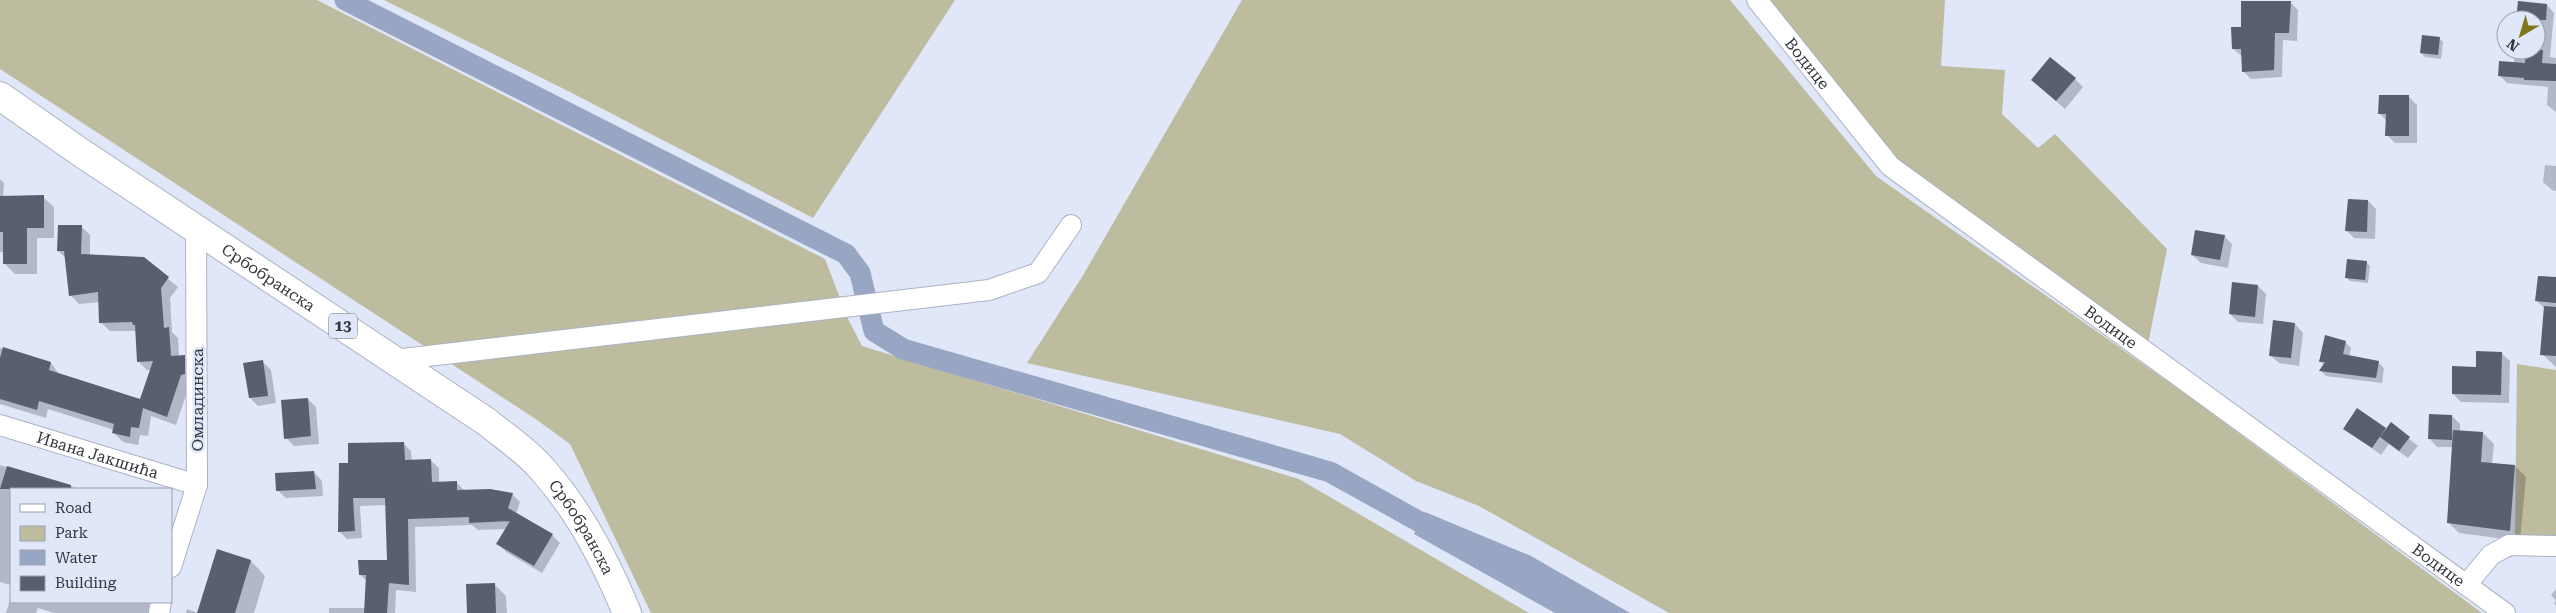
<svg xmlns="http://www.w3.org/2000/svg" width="2556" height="613" font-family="'Roboto Serif',serif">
<rect width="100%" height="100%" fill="#dfe7f9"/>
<path fill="#bebc9f" d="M 0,0 L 317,0 L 825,259 L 848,319 L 862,346 L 1299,479 L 1529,613 L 651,613 L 570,444 L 537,420 L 0,69 Z
M 384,0 L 955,0 L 813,218 L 568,91 Z
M 1242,0 L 1730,0 L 1876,176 L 2187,395 L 2482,613 L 1669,613 L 1479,506 L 1416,481 L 1340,434 L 1027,363 L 1082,277 Z
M 1769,0 L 1945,0 L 1941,66 L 2005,70 L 2002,114 L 2038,148 L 2055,134 L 2167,249 L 2147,349 L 1896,161 Z
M 2517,364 L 2556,370 L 2556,552 L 2525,552 L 2503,560 L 2515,535 Z"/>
<path fill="#98a6c4" d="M 1425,512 L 1531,556 L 1630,613 L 1555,613 L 1414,534 Z"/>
<path fill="#0003" d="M 2290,2 L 2298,10 L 2297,41 L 2283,40 L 2282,77 L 2251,79 L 2243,71 L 2243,57 L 2233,49 L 2242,28 Z
M 2547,5 L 2554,13 L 2550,57 L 2556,58 L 2556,112 L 2547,105 L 2548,87 L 2507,83 L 2499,75 L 2514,63 L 2515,50 L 2536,50 L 2536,20 L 2517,20 Z
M 2439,38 L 2443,42 L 2441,59 L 2425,57 L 2421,53 Z
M 2075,79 L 2083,87 L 2065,109 L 2032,80 Z
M 2409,97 L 2417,105 L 2417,143 L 2395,143 L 2387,135 L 2387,121 L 2380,114 Z
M 2545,165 L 2556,166 L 2556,191 L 2552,190 L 2543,182 Z
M 0,179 L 4,183 L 3,197 L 43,197 L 54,207 L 54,238 L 37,238 L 37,274 L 15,274 L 5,264 L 5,252 L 0,252 Z
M 2368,201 L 2376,209 L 2375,239 L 2354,238 L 2346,230 Z
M 81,226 L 90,235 L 90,256 L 143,259 L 178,287 L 170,298 L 172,332 L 178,338 L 179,357 L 184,357 L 193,366 L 190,383 L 176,425 L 151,416 L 148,436 L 140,435 L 138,445 L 123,442 L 114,433 L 114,430 L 48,409 L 46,418 L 0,404 L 0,348 L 51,363 L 59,374 L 141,400 L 151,370 L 147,370 L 138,361 L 137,331 L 110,331 L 100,322 L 100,302 L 79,304 L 70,295 L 66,258 L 58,251 Z
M 2224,236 L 2232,244 L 2228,268 L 2201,263 L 2192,255 Z
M 2366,262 L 2370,266 L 2368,283 L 2350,281 L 2346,277 Z
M 2556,279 L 2556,367 L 2542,354 L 2545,309 L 2537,301 Z
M 2258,286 L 2266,294 L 2263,324 L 2238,322 L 2230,314 Z
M 2295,324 L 2303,333 L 2299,366 L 2279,363 L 2270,355 Z
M 2345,342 L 2351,348 L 2349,357 L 2378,362 L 2384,368 L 2382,383 L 2326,376 L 2321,371 L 2324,365 L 2320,361 Z
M 2501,353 L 2510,361 L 2509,403 L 2461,402 L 2453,394 L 2477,368 Z
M 263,362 L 271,370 L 276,403 L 258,406 L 250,398 Z
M 308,399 L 316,407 L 319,444 L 294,446 L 286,438 Z
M 2452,416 L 2460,424 L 2460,432 L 2483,433 L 2494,444 L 2492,464 L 2515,466 L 2526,477 L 2520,541 L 2459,533 L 2448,522 L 2453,447 L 2437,447 L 2429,438 Z
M 2391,424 L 2418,446 L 2408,458 L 2389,444 L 2381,455 L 2345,428 L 2386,430 Z
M 403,443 L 411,451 L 412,461 L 431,461 L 439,468 L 439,483 L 456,482 L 465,491 L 512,494 L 520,502 L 516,514 L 552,535 L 560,543 L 542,573 L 506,552 L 498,544 L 507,529 L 478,530 L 472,525 L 415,527 L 416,592 L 396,590 L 395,613 L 329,613 L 329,608 L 365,608 L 367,581 L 360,575 L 389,561 L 387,505 L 360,506 L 362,538 L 347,539 L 339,531 L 349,464 Z
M 0,465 L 79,489 L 11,489 L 11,585 L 0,582 Z
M 314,472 L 322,481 L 323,496 L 286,498 L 277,490 Z
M 218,551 L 251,561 L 265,576 L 254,613 L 199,613 Z
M 494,584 L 506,596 L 507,613 L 468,613 Z
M 2556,589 L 2556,606 L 2554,603 L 2556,601 L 2551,595 Z
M 11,596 L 11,602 L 160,602 L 156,613 L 54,613 L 38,608 L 36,613 L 6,613 Z
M 187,609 L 198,613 L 186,613 Z"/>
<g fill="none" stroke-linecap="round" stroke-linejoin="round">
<path stroke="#98a6c4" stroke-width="21" d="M 345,0 L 846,254 L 860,273 L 874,331 L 903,349 L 1330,472 L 1445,536"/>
</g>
<path fill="#585f6e" d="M 2241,1 L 2291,1 L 2289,33 L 2275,33 L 2274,70 L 2242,72 L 2241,49 L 2232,49 L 2231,27 L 2241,27 Z
M 2518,1 L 2547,4 L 2546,20 L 2516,20 Z
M 2422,35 L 2440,37 L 2438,55 L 2420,53 Z
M 2526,50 L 2543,50 L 2542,63 L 2556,64 L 2556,81 L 2524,80 L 2524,78 L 2498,76 L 2499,61 L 2525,63 Z
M 2050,57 L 2076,78 L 2056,101 L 2031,80 Z
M 2379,95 L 2409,95 L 2409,136 L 2385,136 L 2386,114 L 2378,114 Z
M 44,195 L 44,228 L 27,228 L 27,264 L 3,264 L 3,232 L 0,232 L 0,196 Z
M 2348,199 L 2368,200 L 2367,232 L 2345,231 Z
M 58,225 L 82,225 L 81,254 L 144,257 L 169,277 L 161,288 L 164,328 L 169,327 L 171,356 L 185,355 L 185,374 L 181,375 L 167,417 L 143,408 L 139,428 L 131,427 L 130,437 L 112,433 L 114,424 L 39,401 L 37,410 L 0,399 L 0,358 L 3,347 L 51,362 L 49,370 L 140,399 L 153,361 L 137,362 L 135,325 L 133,325 L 132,322 L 99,323 L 98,292 L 69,296 L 64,251 L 57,251 Z
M 2195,230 L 2225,235 L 2220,260 L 2191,255 Z
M 2347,259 L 2367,261 L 2365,280 L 2345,278 Z
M 2538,276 L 2556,277 L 2556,303 L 2535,301 Z
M 2232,282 L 2258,285 L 2255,317 L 2229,314 Z
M 2544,306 L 2556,307 L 2556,356 L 2540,355 Z
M 2273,320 L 2295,323 L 2291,358 L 2269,356 Z
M 2325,335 L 2346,341 L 2343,354 L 2379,361 L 2376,378 L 2319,371 L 2325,362 L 2319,362 Z
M 2476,351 L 2502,352 L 2501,395 L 2452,394 L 2452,366 L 2476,367 Z
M 263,360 L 268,396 L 249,398 L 243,363 Z
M 308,398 L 311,436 L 284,439 L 281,400 Z
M 2357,408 L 2386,428 L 2372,448 L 2343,429 Z
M 2429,414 L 2452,415 L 2452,440 L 2428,439 Z
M 2391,422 L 2410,437 L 2399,451 L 2380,437 Z
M 2453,430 L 2483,432 L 2481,462 L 2515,465 L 2510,531 L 2447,523 Z
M 404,442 L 405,460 L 431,459 L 432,482 L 457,481 L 457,490 L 490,489 L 513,493 L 508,508 L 553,534 L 534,566 L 496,544 L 510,521 L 469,523 L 469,517 L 408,519 L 409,585 L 389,583 L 387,613 L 364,613 L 366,575 L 359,575 L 358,560 L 387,560 L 385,498 L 353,498 L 355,531 L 338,532 L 339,463 L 348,463 L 348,443 Z
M 7,466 L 71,485 L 71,489 L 0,489 Z
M 314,471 L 316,489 L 276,491 L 275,473 Z
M 217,549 L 251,560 L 235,613 L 197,613 Z
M 495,583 L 496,613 L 467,613 L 466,584 Z"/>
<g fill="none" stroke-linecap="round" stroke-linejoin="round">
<g stroke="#abb2c3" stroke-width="22">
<g id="street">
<path id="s1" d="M 1757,0 L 1890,166 L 2505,613"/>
<path d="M 394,360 L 989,290 L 1038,273 L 1071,225"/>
<path id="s2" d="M 0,425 L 197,485"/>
<path d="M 171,567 L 197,485 L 196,228"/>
<path d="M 2466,585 L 2491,555 L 2509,545 L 2556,546"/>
<path d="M 159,613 L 161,602"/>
</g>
</g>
<g stroke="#abb2c3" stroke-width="30">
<g id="primary">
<path id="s3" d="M 0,96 L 80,152 L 487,422 C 505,437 527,451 542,469 C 579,510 606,562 627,613"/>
</g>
</g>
<use href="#street" stroke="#fff" stroke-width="20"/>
<use href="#primary" stroke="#fff" stroke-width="28"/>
</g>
<g text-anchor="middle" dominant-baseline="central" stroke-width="5" stroke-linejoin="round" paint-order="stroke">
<rect fill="#dfe7f9" stroke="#676c76" stroke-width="1" x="329" y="313.5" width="28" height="25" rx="4"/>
<g font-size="15" font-weight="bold" fill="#34373e">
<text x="343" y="326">13</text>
</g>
<g font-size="16" fill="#34373e" stroke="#dfe7f9">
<text stroke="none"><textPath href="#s1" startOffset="81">Водице</textPath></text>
<text stroke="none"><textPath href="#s3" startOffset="324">Србобранска</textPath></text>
<text stroke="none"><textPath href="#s1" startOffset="486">Водице</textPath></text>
<text transform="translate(197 400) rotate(-90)">Омладинска</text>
<text stroke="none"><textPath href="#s2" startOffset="102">Ивана Јакшића</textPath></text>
<text stroke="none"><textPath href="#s3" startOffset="729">Србобранска</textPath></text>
<text stroke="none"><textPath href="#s1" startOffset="891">Водице</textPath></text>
</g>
</g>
<rect x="10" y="488" width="162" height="115" fill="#dfe7f9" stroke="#9ba1ae"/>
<rect x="20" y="504" width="25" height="8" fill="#ffffff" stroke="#9ba1ae"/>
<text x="55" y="513" font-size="15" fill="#34373e">Road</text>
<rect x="20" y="526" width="25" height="15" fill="#bebc9f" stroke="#9ba1ae"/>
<text x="55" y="538" font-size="15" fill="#34373e">Park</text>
<rect x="20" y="550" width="25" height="15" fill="#98a6c4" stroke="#9ba1ae"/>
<text x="55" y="563" font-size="15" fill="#34373e">Water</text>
<rect x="20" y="576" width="25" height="15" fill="#585f6e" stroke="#9ba1ae"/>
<text x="55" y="588" font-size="15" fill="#34373e">Building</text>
<g transform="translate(2521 35) rotate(218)"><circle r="24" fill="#dfe7f9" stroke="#9ba1ae"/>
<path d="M0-4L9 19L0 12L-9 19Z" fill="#80761a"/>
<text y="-8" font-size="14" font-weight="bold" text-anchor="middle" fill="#34373e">N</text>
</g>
</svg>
